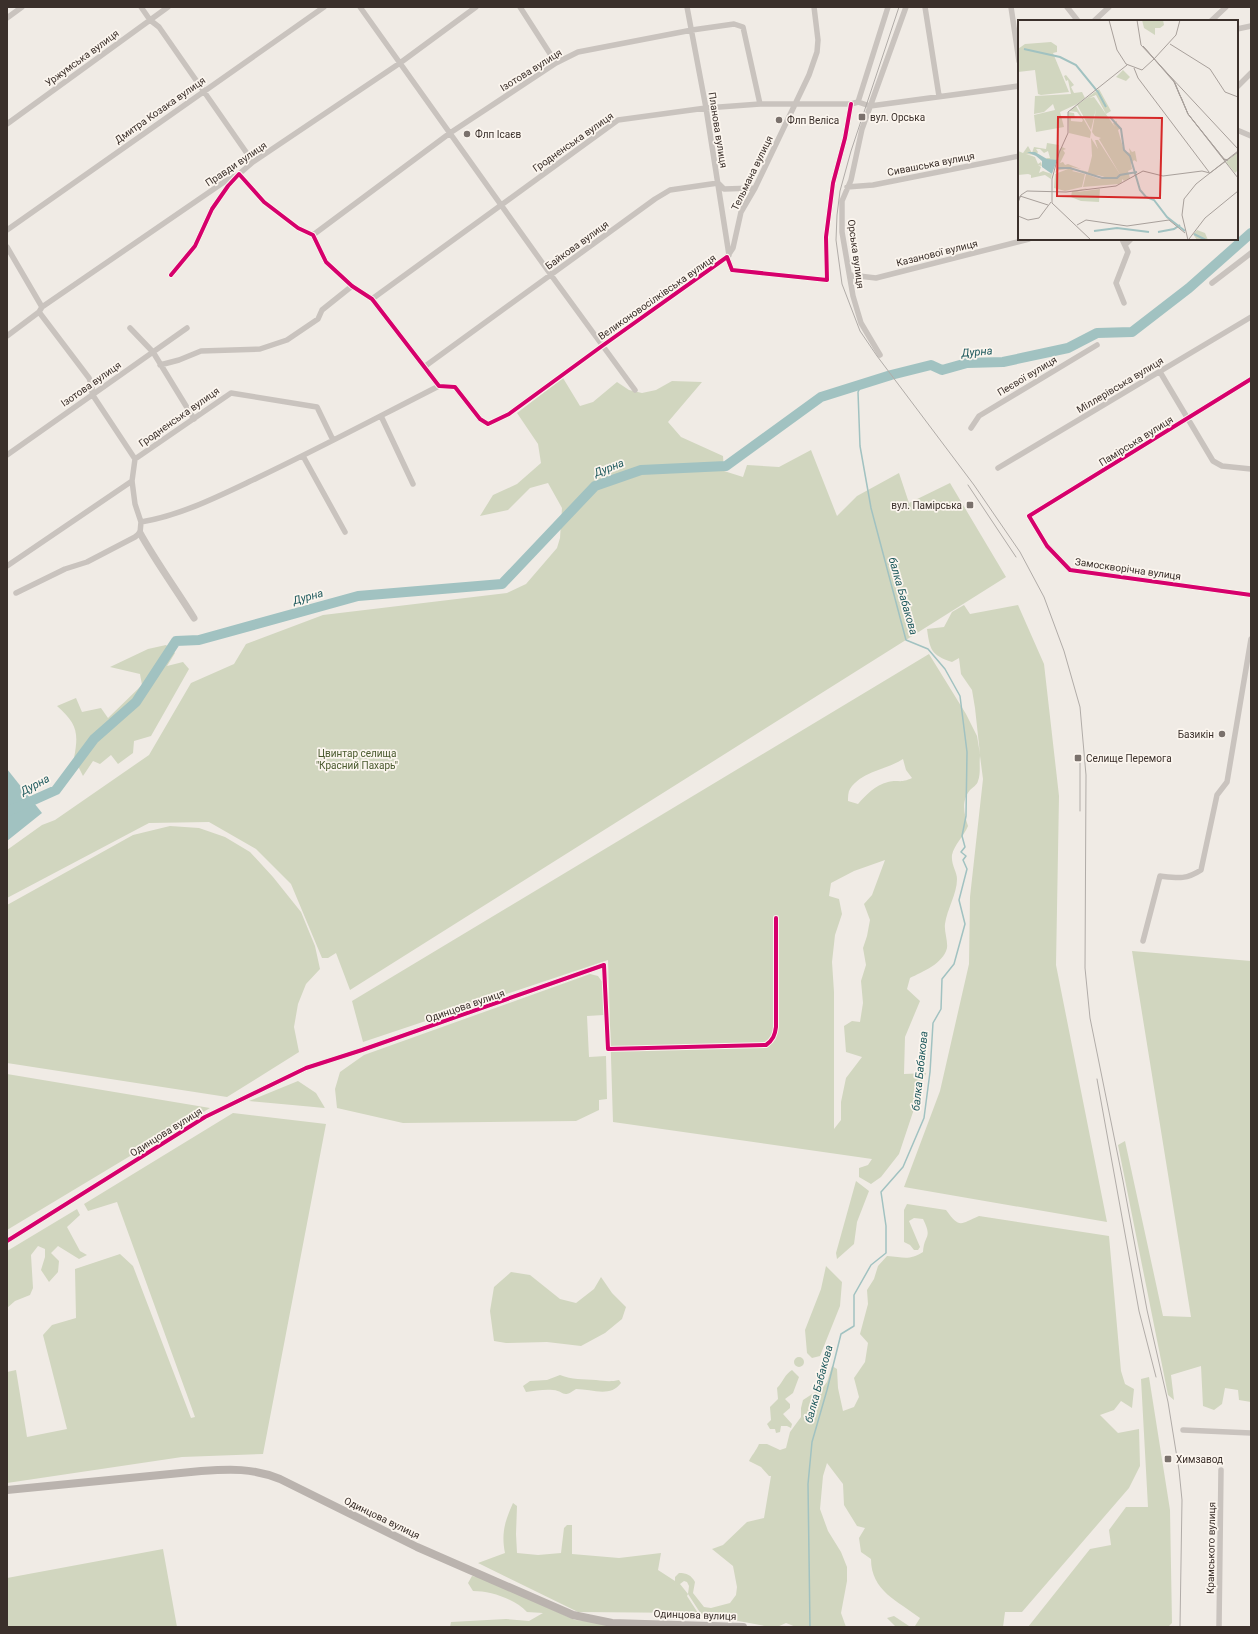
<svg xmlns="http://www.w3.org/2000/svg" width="1258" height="1634" font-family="Roboto,sans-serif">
<rect width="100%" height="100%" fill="#f0ebe5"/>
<path fill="#d1d6bf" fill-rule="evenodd" d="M 563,378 L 580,406 L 593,402 L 617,382 L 629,390 L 642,393 L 656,390 L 672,381 L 702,382 L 668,422 L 681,437 L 723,456 L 724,471 L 743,477 L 747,465 L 779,467 L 811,450 L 837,516 L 857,496 L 899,473 L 909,503 L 950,483 L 1006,577 L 350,990 L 336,953 L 328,958 L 322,958 L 291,884 L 256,849 L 209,822 L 149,823 L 7,898 L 7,850 L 42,825 L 55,820 L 149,755 L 191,683 L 234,664 L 246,644 L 323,615 L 507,593 L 526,584 L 557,548 L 560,538 L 562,508 L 548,483 L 530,488 L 508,510 L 480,516 L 493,495 L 517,484 L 541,463 L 538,444 L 517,413 Z
M 964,605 L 970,614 L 1018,605 L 1044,664 L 1059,796 L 1056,965 L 1107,1222 L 904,1187 L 940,1091 L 969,964 L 970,897 L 983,779 L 980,756 C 979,764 981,773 978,781 C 977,785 973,787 970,790 C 961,801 964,814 968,826 C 964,836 954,845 952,855 C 951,865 957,872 957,879 C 957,894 947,909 945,924 C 944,931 948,941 947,948 C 943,964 922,972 910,978 L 907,989 L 920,1001 L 905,1037 L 904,1074 L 926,1073 L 899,1154 L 881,1177 L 871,1184 L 859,1177 L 859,1168 L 868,1165 L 872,1159 L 613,1122 L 608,960 L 363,1042 L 352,1001 L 929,654 L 966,714 L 977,736 L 980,754 L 975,708 L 972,690 L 961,674 L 959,658 L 952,662 C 931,655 930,650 927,629 L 944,627 L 952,612 ZM 903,759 L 906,770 L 912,778 C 899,784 899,779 888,782 C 875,785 866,795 858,804 L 848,801 C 848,797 848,792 850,789 C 862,771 886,770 903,759 ZM 885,860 L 872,895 L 864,904 L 870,920 L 867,936 L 863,948 L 866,965 L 861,981 L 863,1003 L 860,1022 L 852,1021 L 844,1026 L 846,1052 L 862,1057 L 846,1078 L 841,1102 L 841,1120 L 834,1129 L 834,992 L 832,962 L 835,935 L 842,914 L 839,899 L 829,896 L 831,883 L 854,871 Z
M 166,645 L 175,653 L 167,666 L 183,662 L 189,669 L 151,736 L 134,741 L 133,753 L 118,764 L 111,755 L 100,764 L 93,761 L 83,776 L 74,758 C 79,732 77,724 57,706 L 76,698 L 82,712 L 101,708 L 108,718 L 142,685 L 140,674 L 110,667 L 148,649 Z
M 170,826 L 199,828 L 225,837 L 250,852 L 273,877 L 301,912 L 315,946 L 320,969 L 306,984 L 298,1004 L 294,1027 L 299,1052 L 227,1097 L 7,1063 L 7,905 L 133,835 Z
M 1132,951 L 1251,961 L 1251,1402 L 1239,1400 L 1238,1390 L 1225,1388 L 1222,1404 L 1214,1410 L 1203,1406 L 1201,1366 L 1171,1375 L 1174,1400 L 1168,1395 L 1118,1145 L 1125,1141 L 1163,1316 L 1191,1317 Z
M 590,974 L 598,976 L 603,983 L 604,1015 L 587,1016 L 589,1057 L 606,1056 L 607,1099 L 599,1100 L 599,1110 L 576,1121 L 403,1123 L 337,1108 L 335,1089 L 340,1072 L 364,1055 Z
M 7,1074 L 210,1108 L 7,1230 Z
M 298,1081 L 316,1093 L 325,1108 L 249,1101 Z
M 233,1113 L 326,1124 L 263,1454 L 182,1457 L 7,1483 L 7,1372 L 16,1370 L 27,1437 L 67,1429 L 43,1335 L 52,1325 L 76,1318 L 75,1269 L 120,1254 L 133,1266 L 191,1418 L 195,1417 L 117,1202 L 88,1211 L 84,1204 Z
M 856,1181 L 869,1191 L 857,1222 L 854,1244 L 837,1259 L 836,1253 Z
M 907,1204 L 946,1210 C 960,1229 960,1224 979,1216 L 1109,1236 L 1121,1371 L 1125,1384 L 1134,1389 L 1132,1408 L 1121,1401 L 1114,1410 L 1100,1415 L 1118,1433 L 1139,1429 L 1140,1466 L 1129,1488 L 1022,1612 L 1005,1612 L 1003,1627 L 920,1627 L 915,1626 L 920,1618 C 898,1601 871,1591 871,1559 L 861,1552 L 859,1538 L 865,1528 L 857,1526 L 844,1505 L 843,1484 L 827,1463 L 823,1476 L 820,1509 L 828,1531 L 841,1552 L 847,1567 L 847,1581 L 841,1613 L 846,1627 L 796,1627 L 786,1623 L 777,1627 L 770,1627 L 701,1614 L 688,1594 L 687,1596 L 698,1613 L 578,1612 L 478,1563 L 505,1553 C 501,1533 505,1521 513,1503 L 517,1506 L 516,1534 L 517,1553 L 538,1555 L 561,1553 L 564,1528 L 567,1525 L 572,1525 L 572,1554 L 619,1558 L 661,1553 L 658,1570 L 675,1581 L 675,1577 L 679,1573 C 687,1573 691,1575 695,1582 L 693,1593 L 704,1607 L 711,1608 L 730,1603 L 736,1595 L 737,1587 L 733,1566 L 712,1549 L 723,1545 L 747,1522 L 764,1518 L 771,1476 L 769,1476 L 761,1467 L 749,1461 C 752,1455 756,1451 759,1444 L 767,1444 L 780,1450 L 786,1448 L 790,1432 L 801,1417 L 801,1408 L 803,1400 L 823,1387 L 827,1382 L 832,1366 L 837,1369 L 838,1388 L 843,1411 L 854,1407 L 859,1397 L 854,1378 L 865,1362 L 868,1343 L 860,1334 L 868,1304 L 867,1290 L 874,1279 L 878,1266 L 887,1256 C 903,1257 909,1261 923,1252 C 924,1234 933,1239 923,1219 L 914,1218 L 909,1221 L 920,1247 L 918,1250 L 914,1250 L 910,1245 L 904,1242 L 904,1210 ZM 684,1581 L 687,1582 L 689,1586 L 688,1594 L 680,1584 Z
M 77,1209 L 80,1215 L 67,1227 L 80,1251 L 87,1255 L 79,1259 L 58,1246 L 51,1253 L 59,1261 L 58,1272 L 49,1282 L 41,1270 L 45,1257 L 45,1249 L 38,1246 L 31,1255 L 33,1288 L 30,1295 L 15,1301 L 7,1308 L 7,1251 Z
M 826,1266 L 842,1282 L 840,1306 L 820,1356 L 812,1358 L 807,1353 L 805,1330 L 821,1289 Z
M 511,1272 L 530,1275 L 560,1299 L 576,1303 L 594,1289 L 601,1277 L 612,1293 L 626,1307 L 622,1319 L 605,1333 L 581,1346 L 547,1342 L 506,1343 L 494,1341 L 490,1311 L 494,1287 Z
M794 1362a5 5 0 1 1 10 0a5 5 0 1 1-10 0Z
M 792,1370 L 799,1377 L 793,1393 L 785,1399 L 790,1404 L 790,1408 L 783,1414 L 792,1424 L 791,1428 L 787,1426 L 781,1426 L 780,1432 L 776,1433 L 775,1429 L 770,1429 L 767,1424 L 771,1420 L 770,1407 L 778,1399 L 777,1388 C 783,1382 785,1374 792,1370 Z
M 560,1375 C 572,1380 583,1379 596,1380 C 605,1381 610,1382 619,1380 L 621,1383 C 610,1398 592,1389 576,1389 C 562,1399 565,1391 553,1390 C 544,1389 535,1391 526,1392 L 523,1386 L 530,1381 L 547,1380 Z
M 1149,1377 L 1170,1510 L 1172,1623 L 1168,1627 L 1028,1627 L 1090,1549 L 1111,1545 L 1109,1530 L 1126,1507 L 1148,1507 L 1141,1379 Z
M 163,1549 L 177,1627 L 7,1627 L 7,1578 Z
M 472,1576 L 483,1578 L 575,1620 L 660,1627 L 450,1627 L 451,1622 L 506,1619 L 529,1621 L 543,1613 L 527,1612 C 515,1599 491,1591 473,1591 L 468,1583 Z
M 894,1616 L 909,1626 L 910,1627 L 896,1627 L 887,1618 Z"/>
<path fill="#a1c2c1" d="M 7,769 L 42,813 L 7,841 Z"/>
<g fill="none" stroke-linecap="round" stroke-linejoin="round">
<path stroke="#a1c2c1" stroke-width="1.5" d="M 810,1627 L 808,1484 L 812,1442 L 827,1390 L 841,1334 L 854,1326 L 854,1295 L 871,1265 L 886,1253 L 886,1226 L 881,1192 L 903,1167 L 924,1118 L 930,1072 L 933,1023 L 941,1009 L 942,979 L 954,964 L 965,924 L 959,900 L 967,869 L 963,860 L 966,856 L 961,852 L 965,847 L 962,836 L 966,816 L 967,752 L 960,696 L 945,669 L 928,649 L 906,640 L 871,508 L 860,446 L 858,392 L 862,384"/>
<path stroke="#a1c2c1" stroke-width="10" d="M 7,812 L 56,790 L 94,739 L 136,702 L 176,641 L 199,640 L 358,596 L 502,584 L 595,486 L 641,470 L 726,466 L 821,397 L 891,375 L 931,365 L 942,370 L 967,363 L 1003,362 L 1068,348 L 1097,333 L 1132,332 L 1189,288 L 1251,233"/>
<path stroke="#c9c3be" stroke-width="5.5" d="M 141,7 L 150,20 L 159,27 L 253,162
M 360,7 L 551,275 L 635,390
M 520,7 L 556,63
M 687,7 L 706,108 L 729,255
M 925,7 L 939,96
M 1011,7 L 1019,61
M 1067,7 L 1078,21
M 7,18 L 22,7
M 1094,21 L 1109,7
M 1211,21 L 1226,7
M 1237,29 L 1251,26
M 1237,87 L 1251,73
M 858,102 L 888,7
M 7,124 L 168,7
M 1237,130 L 1251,136
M 847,187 L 873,185 L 1019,156
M 7,230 L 324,7
M 313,235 L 450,133 L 556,63 L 578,52 L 692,30 L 734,24 L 743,27 L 760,104
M 1122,239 L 1128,252 L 1116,283 L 1124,303
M 1125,245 L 1131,239
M 7,247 L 42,307
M 727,257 L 733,248 L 741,212 L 755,188 L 809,75 L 817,52 L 818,40 L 814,7
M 171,275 L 195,246 L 212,209 L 228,186 L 239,174 L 264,202 L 298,228 L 313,235 L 326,262 L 352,286 L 372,299 L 439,386 L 455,387 L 480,419 L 488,424 L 509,414 L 602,346 L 727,257 L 732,270 L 827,280 L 826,237 L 833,183 L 845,138 L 851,104
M 850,275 L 876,278 L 1029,239
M 1212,283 L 1251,253
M 372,299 L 618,120 L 706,108 L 760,104 L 851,104 L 858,102 L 870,106 L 1019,86
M 39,312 L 89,378 L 92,386 L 92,394 L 135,459 L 132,481 L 135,504 L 141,522
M 130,328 L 153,352 L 194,419
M 7,336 L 39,312 L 42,307 L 224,182 L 239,174 L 253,162 L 400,63 L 476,7
M 880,355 L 861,323 L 853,296 L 842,232 L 842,201 L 851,180 L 862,129 L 906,7
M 160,365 L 179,360 L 201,351 L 260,349 L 287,340 L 318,319 L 322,310 L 352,286
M 424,367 L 655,199 L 670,190 L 718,183 L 724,189 L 755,188
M 1160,372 L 1213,461 L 1222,466 L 1251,469
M 1251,379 L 1029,516 L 1047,546 L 1070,570 L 1251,595
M 381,416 L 413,484
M 971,428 L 979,416 L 1097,345
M 7,455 L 187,328
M 303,456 L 345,532
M 135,459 L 231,393 L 317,407 L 333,440
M 998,468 L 1251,317
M 7,566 L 132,481
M 16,593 L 65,569 L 87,562 L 135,537 L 140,533 L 141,522 C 182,515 219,496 257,478 C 318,449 378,417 439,386
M 1143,941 L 1160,876 C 1177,878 1186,880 1201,870 L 1217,795 L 1227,782 L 1251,639
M 7,1241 L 205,1117 L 306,1068 L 362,1050 L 604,965 L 608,1049 L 766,1045 C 773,1040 775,1035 776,1027 L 776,918
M 1183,1430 L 1251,1433
M 1219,1627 L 1221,1470"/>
<path stroke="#c9c3be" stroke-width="7" d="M 140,533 C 156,562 176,589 194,618"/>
<path stroke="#bab3ae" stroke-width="8" d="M 7,1490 L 201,1471 C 231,1469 252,1468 280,1479 L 417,1547 L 573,1615 L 612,1623 L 743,1627"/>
<path stroke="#b1aca8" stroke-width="1" d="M 899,7 L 851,151 L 840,191 L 837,215 L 836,240 L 842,284 L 860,331 L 877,356 L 974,485 L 1020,552 L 1044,597 L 1064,651 L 1080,707 L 1086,775 L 1085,968 L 1090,1018 L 1123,1181 L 1147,1310 L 1168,1402 L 1179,1470 L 1182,1500 L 1180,1627
M 968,485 L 1016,557
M 1080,811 L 1080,763
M 1097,1079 L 1139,1311 L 1156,1377"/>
<g stroke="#fbf5ee" stroke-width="6">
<path id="cycleway" d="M 171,275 L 195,246 L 212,209 L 228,186 L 239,174 L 264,202 L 298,228 L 313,235 L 326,262 L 352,286 L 372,299 L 439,386 L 455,387 L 480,419 L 488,424 L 509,414 L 602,346 L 727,257 L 732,270 L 827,280 L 826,237 L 833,183 L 845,138 L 851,104
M 1251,379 L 1029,516 L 1047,546 L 1070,570 L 1251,595
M 7,1241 L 205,1117 L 306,1068 L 362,1050 L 604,965 L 608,1049 L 766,1045 C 773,1040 775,1035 776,1027 L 776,918"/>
</g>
<use href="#cycleway" stroke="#d6006c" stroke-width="4"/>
</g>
<g fill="#7a716c" stroke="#fbf5ee" stroke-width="1.5">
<rect x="858" y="113" width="8" height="8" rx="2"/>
<circle cx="779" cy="120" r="4"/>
<circle cx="467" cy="134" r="4"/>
<rect x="966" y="501" width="8" height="8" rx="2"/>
<circle cx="1222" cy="734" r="4"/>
<rect x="1074" y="754" width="8" height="8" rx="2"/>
<rect x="1164" y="1455" width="8" height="8" rx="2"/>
</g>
<g text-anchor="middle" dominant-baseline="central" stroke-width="3.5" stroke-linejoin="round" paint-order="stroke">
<g font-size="10" fill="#3b302b" stroke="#fbf5ee">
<text transform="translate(82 58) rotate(-36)">Уржумська вулиця</text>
<text transform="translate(531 70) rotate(-32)">Ізотова вулиця</text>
<text transform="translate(160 110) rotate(-35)">Дмитра Козака вулиця</text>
<text transform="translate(718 130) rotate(81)">Планова вулиця</text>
<text transform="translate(573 142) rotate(-35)">Гродненська вулиця</text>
<text transform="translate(236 164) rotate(-34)">Правди вулиця</text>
<text transform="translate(931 164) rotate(-11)">Сивашська вулиця</text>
<text transform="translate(752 173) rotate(-64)">Тельмана вулиця</text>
<text transform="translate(577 245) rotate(-36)">Байкова вулиця</text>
<text transform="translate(937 253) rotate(-14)">Казанової вулиця</text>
<text transform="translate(856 254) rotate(82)">Орська вулиця</text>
<text transform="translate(657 297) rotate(-35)">Великоновосілківська вулиця</text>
<text transform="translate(1027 376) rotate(-31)">Пеєвої вулиця</text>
<text transform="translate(91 384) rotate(-35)">Ізотова вулиця</text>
<text transform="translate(1120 385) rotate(-31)">Міллерівська вулиця</text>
<text transform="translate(179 417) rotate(-35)">Гродненська вулиця</text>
<text transform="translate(1136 441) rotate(-32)">Памірська вулиця</text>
<text transform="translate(1128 569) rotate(8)">Замоскворічна вулиця</text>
<text transform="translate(465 1006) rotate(-19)">Одинцова вулиця</text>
<text transform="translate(166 1132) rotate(-32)">Одинцова вулиця</text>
<text transform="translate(382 1518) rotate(26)">Одинцова вулиця</text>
<text transform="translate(1211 1548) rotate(-89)">Крамського вулиця</text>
<text transform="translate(695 1615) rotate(2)">Одинцова вулиця</text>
</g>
<g font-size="10" fill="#3b302b" stroke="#fbf5ee" text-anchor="start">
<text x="870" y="117">вул. Орська</text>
<text x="787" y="120">Флп Веліса</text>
<text x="475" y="134">Флп Ісаєв</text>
<text x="962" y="505" text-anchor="end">вул. Памірська</text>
<text x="1214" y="734" text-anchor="end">Базикін</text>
<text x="1086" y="758">Селище Перемога</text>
<text x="1176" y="1459">Химзавод</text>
</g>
<g font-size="10" fill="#4a5a2e" stroke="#fbf5ee">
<text x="357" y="753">Цвинтар селища<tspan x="357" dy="12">"Красний Пахарь"</tspan></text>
</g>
<g font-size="11" font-style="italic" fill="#1f5a5e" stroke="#fbf5ee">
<text transform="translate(977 352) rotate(-5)">Дурна</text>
<text transform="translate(609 468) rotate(-21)">Дурна</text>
<text transform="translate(903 596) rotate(74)">балка Бабакова</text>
<text transform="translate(308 597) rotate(-15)">Дурна</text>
<text transform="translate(35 785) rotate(-28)">Дурна</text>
<text transform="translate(920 1071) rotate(-84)">балка Бабакова</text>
<text transform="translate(819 1384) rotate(-75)">балка Бабакова</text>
</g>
</g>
<g transform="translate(1018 20)">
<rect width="220" height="220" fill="#f0ebe5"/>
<path d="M 124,0 L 145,0 L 146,5 L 142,8 L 137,8 L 137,15 L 126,8 ZM 33,22 L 39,26 L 39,32 L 35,33 L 51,72 L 23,75 L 20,74 L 17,50 L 0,52 L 0,29 L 7,24 ZM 105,50 L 112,57 L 108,61 L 98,57 ZM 48,55 L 56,65 L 53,67 L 56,73 L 64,72 L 67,78 L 59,84 L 57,81 L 59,84 L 42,92 L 46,107 L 18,112 L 16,95 L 37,90 L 35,84 L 26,92 L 16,94 L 17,76 L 53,74 L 50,60 L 48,61 L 46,56 ZM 81,69 L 93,91 L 88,94 L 78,75 L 71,78 L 76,77 L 97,107 L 95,103 L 99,101 L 98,105 L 103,108 L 100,110 L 106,131 L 112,133 L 111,128 L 114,132 L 117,131 L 119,142 L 116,140 L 113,144 L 114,149 L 110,151 L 112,158 L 106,161 L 104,159 L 104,162 L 101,164 L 65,167 L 68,154 L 82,159 L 93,159 L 80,155 L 75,156 L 63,150 L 70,152 L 74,136 L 73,118 L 80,129 L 77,120 L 80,120 L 103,156 L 81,119 L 83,118 L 77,116 L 74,112 L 78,89 L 73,110 L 59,85 ZM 58,86 L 73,112 L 72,118 L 51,113 L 50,92 L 56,93 L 57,98 L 53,98 L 53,101 L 64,102 L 65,100 L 59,92 L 51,91 ZM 29,123 L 41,125 L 41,130 L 44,127 L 48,129 L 45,130 L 47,133 L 42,143 L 45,142 L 47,145 L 50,144 L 63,149 L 53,147 L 56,150 L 54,151 L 67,154 L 64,167 L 47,171 L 36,168 L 37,154 L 50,149 L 41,150 L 37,153 L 40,146 L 41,134 L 40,141 L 30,141 L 28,138 L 32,138 L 30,131 L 26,133 L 22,129 L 18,129 L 20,132 L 18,135 L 8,134 L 17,137 L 20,144 L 23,142 L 24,146 L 20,145 L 23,147 L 21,153 L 25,151 L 34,154 L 33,159 L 27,155 L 13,158 L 13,155 L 10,154 L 0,155 L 0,131 L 5,133 L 10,126 L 14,133 L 16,127 L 28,129 ZM 220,132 L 220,150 L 217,153 L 208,142 ZM 70,168 L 59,172 L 82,169 L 81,182 L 63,181 L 53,177 L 54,171 ZM 179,210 L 187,213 L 190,220 L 179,220 L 175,214 Z" fill="#d1d6bf"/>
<path d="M 9,132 L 17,132 L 29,139 L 39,140 L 34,154 L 24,147 L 24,141 L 18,136 Z" fill="#a1c2c1"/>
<path fill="none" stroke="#a1c2c1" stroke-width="2" d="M 6,29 L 42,37 L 58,45 L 80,72 L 88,87M 92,97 L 103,109 L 106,130 L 112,136 L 122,170 L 128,177 L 136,180 L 149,197 L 167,211M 39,148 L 52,148 L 84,158 L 99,158 L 102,155 L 119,152M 76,211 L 99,208 L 131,212M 140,212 L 156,209 L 162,205M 176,214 L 188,220"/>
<path fill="none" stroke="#a8a09b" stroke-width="1" d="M 91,0 L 99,30 L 108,44 L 124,50 L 136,39M 119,0 L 123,25 L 220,129M 152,24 L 192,49 L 207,72 L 220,77M 125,26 L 156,61 L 170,94 L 206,139 L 210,140 L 207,140 L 206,139 L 170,94 L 156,62 ZM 136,39 L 158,15 L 162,0M 116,48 L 120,58 L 191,152M 157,63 L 162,76M 163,77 L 170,94 L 220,158M 0,182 L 3,175 L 9,171 L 48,172 L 98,166 L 125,151 L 145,156 L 184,151 L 192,153 L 220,132M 0,183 L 2,176 L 30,185M 0,196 L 10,200 L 21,198 L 33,182M 59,205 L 68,200 L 109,206 L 151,200 L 167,213M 171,219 L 187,198 L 220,171M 73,220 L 34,183 L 34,159 L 41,133 L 50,113 L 50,92 L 109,45M 170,220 L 164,195 L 166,179 L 178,164 L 220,131"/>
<path fill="#d62828" fill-opacity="0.15" stroke="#d62828" stroke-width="2" d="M 40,97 L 144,98 L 142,178 L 39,176 Z"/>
<rect width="220" height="220" fill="none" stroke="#3b302b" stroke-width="2"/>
</g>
<rect width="1258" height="1634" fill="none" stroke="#3b302b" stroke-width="16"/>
</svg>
